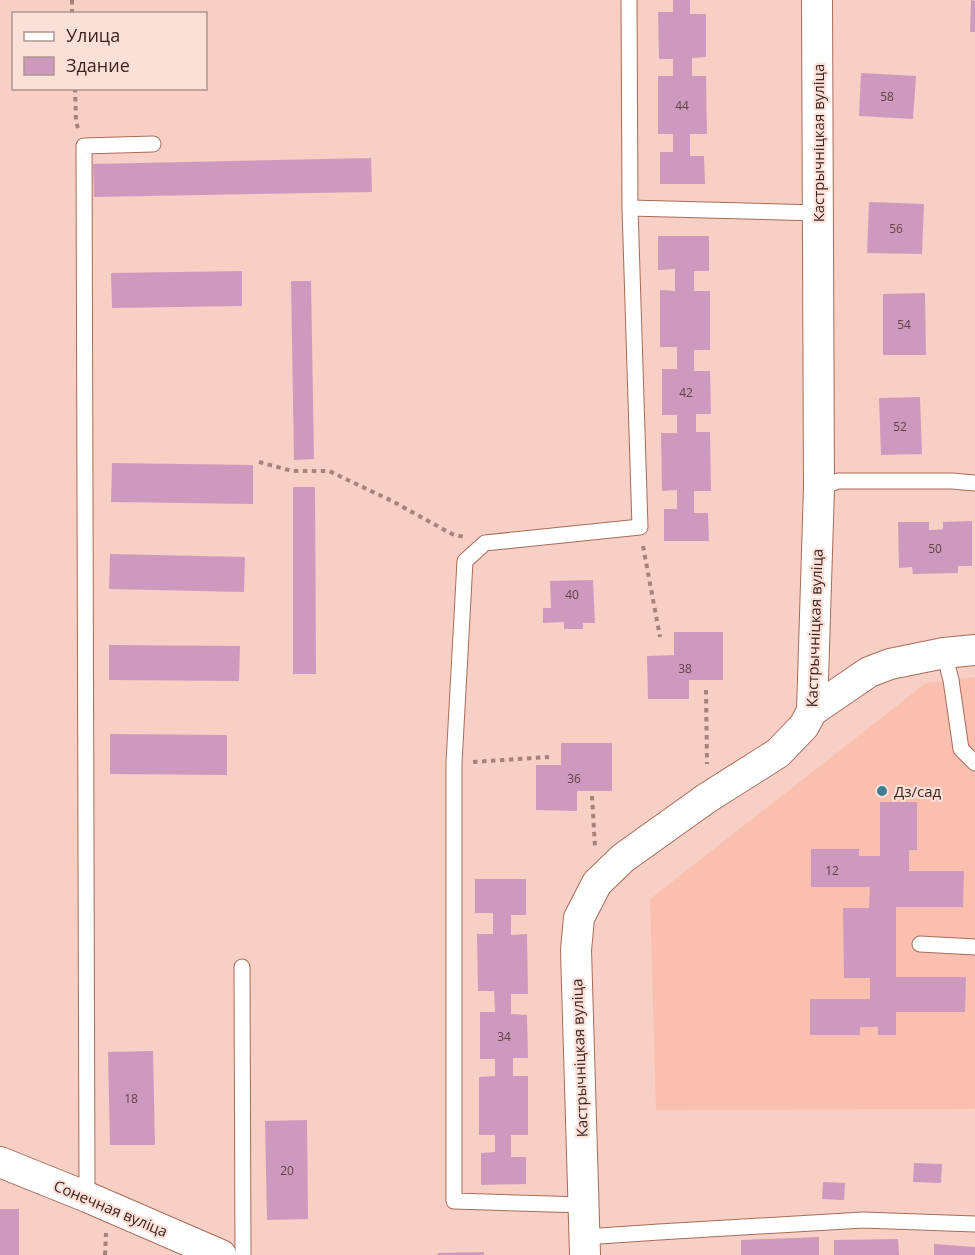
<svg xmlns="http://www.w3.org/2000/svg" width="975" height="1255" font-family="'Open Sans',sans-serif">
<rect width="100%" height="100%" fill="#f8cfc4"/>
<path fill="#fabfae" d="M 975,677 L 975,1109 L 656,1110 L 650,899 L 926,683 Z"/>
<path fill="#ce99bf" d="M 673,0 L 690,0 L 690,14 L 706,14 L 706,57 L 692,58 L 692,76 L 706,76 L 707,134 L 690,134 L 690,156 L 704,156 L 705,184 L 660,184 L 660,152 L 673,152 L 673,134 L 658,134 L 658,76 L 673,76 L 673,59 L 659,59 L 658,12 L 673,12 Z
M 971,0 L 975,1 L 975,32 L 970,32 Z
M 861,73 L 916,76 L 913,119 L 859,116 Z
M 371,158 L 372,192 L 94,197 L 93,164 Z
M 869,202 L 924,204 L 922,254 L 867,253 Z
M 658,236 L 709,236 L 709,271 L 694,271 L 694,291 L 710,291 L 710,350 L 694,350 L 694,371 L 710,371 L 711,414 L 696,414 L 696,432 L 710,432 L 711,491 L 694,491 L 694,513 L 708,513 L 709,541 L 664,541 L 664,509 L 677,509 L 677,490 L 662,491 L 661,433 L 677,433 L 677,415 L 662,415 L 662,369 L 677,369 L 677,347 L 660,347 L 660,290 L 675,291 L 675,269 L 658,270 Z
M 242,271 L 242,306 L 112,308 L 111,273 Z
M 291,281 L 311,281 L 314,459 L 294,460 Z
M 925,293 L 926,355 L 883,355 L 883,294 Z
M 920,397 L 922,454 L 881,455 L 879,398 Z
M 112,463 L 253,465 L 253,504 L 111,502 Z
M 293,487 L 315,487 L 316,674 L 293,674 Z
M 972,521 L 972,566 L 958,566 L 958,573 L 913,574 L 912,567 L 899,568 L 898,522 L 929,522 L 929,530 L 935,530 L 943,529 L 943,522 Z
M 110,554 L 245,557 L 244,592 L 109,589 Z
M 593,580 L 595,623 L 583,623 L 583,629 L 564,629 L 564,622 L 543,623 L 543,608 L 551,608 L 550,581 Z
M 674,632 L 723,632 L 723,680 L 689,680 L 689,699 L 648,699 L 647,656 L 674,655 Z
M 109,645 L 240,646 L 239,681 L 109,680 Z
M 110,734 L 227,735 L 227,775 L 110,774 Z
M 561,743 L 612,743 L 612,791 L 577,791 L 577,811 L 536,810 L 536,765 L 561,765 Z
M 880,802 L 917,802 L 917,850 L 909,850 L 909,871 L 964,871 L 963,907 L 896,907 L 896,977 L 966,977 L 965,1012 L 896,1012 L 896,1035 L 878,1035 L 878,1027 L 860,1027 L 860,1035 L 810,1035 L 810,999 L 870,999 L 870,978 L 844,978 L 843,908 L 869,908 L 870,887 L 811,887 L 811,849 L 859,849 L 859,856 L 880,856 Z
M 475,879 L 526,879 L 526,915 L 511,915 L 511,935 L 527,934 L 528,994 L 511,994 L 511,1014 L 527,1015 L 528,1058 L 513,1058 L 513,1076 L 528,1076 L 528,1135 L 511,1135 L 511,1157 L 526,1157 L 526,1184 L 481,1185 L 481,1153 L 495,1152 L 495,1135 L 479,1135 L 479,1077 L 495,1076 L 495,1059 L 480,1059 L 480,1012 L 495,1012 L 494,991 L 478,991 L 477,934 L 493,934 L 493,913 L 475,913 Z
M 153,1051 L 155,1145 L 110,1145 L 108,1052 Z
M 307,1120 L 308,1219 L 267,1220 L 265,1121 Z
M 914,1163 L 942,1164 L 941,1183 L 913,1182 Z
M 823,1182 L 845,1183 L 844,1200 L 822,1199 Z
M 0,1209 L 19,1209 L 19,1255 L 0,1255 Z
M 819,1237 L 819,1255 L 741,1255 L 741,1240 Z
M 898,1239 L 899,1255 L 834,1255 L 834,1240 Z
M 934,1244 L 975,1247 L 975,1255 L 934,1255 Z
M 484,1252 L 484,1255 L 438,1255 L 438,1253 Z"/>
<g fill="none" stroke-linecap="round" stroke-linejoin="round">
<g stroke="#a76c5a" stroke-width="17">
<path id="lane" d="M 630,208 L 819,213
M 819,488 L 838,481 L 952,481 L 975,483
M 944,653 L 951,680 L 961,749 L 975,763
M 920,944 L 975,947
M 242,967 L 243,1255
M 87,1197 L 84,146 L 153,144
M 584,1205 L 454,1201 L 454,763 L 465,561 L 485,543 L 640,527 L 630,208 L 629,0
M 585,1237 L 659,1232 L 863,1220 L 975,1224"/>
</g>
<g stroke="#a76c5a" stroke-width="32">
<path id="street" d="M 812,711 L 869,672 L 890,664 L 944,653 L 975,650
M 0,1162 L 87,1197 L 221,1255
M 585,1255 L 576,950 L 579,918 L 597,883 L 623,858 L 707,798 L 778,753 L 804,726 L 812,711 L 819,488 L 817,0"/>
</g>
<path stroke="#a5837a" stroke-width="4" stroke-dasharray="4.5 4.5" stroke-linecap="butt" d="M 72,0 L 72,14
M 75,88 L 76,122 L 78,128
M 259,462 L 292,471 L 329,471 L 392,501 L 452,534 L 464,537
M 643,546 L 660,637
M 706,690 L 707,764
M 473,762 L 549,757
M 592,796 L 595,847
M 105,1255 L 106,1233"/>
<use href="#lane" stroke="#fff" stroke-width="15"/>
<use href="#street" stroke="#fff" stroke-width="30"/>
</g>
<circle fill="#3e8091" stroke="#fbe0d8" stroke-width="2" cx="882" cy="791" r="6"/>
<g text-anchor="middle" dominant-baseline="central" stroke-width="4.5" stroke-linejoin="round" paint-order="stroke">
<g font-size="12" fill="#614146">
<text x="887" y="96">58</text>
<text x="682" y="105">44</text>
<text x="896" y="228">56</text>
<text x="904" y="324">54</text>
<text x="686" y="392">42</text>
<text x="900" y="426">52</text>
<text x="935" y="548">50</text>
<text x="572" y="594">40</text>
<text x="685" y="668">38</text>
<text x="574" y="778">36</text>
<text x="832" y="870">12</text>
<text x="504" y="1036">34</text>
<text x="131" y="1098">18</text>
<text x="287" y="1170">20</text>
</g>
<g font-size="15" fill="#3d241d" stroke="#fbe0d8">
<text transform="translate(818 143) rotate(-90)">Кастрычніцкая вуліца</text>
<text transform="translate(814 628) rotate(-88)">Кастрычніцкая вуліца</text>
<text transform="translate(579 1058) rotate(-92)">Кастрычніцкая вуліца</text>
<text transform="translate(111 1208) rotate(23)">Сонечная вуліца</text>
</g>
<g font-size="15" fill="#3d241d" stroke="#fbe0d8" text-anchor="start">
<text x="894" y="791">Дз/сад</text>
</g>
</g>
<rect x="12" y="12" width="195" height="78" fill="#fbe0d8" stroke="#af958d" stroke-width="1.5"/>
<rect x="24" y="32" width="30" height="9" fill="#ffffff" stroke="#af958d" stroke-width="1.5"/>
<text x="66" y="42" font-size="18" fill="#3d241d">Улица</text>
<rect x="24" y="57" width="30" height="18" fill="#ce99bf" stroke="#af958d" stroke-width="1.5"/>
<text x="66" y="72" font-size="18" fill="#3d241d">Здание</text>
</svg>
